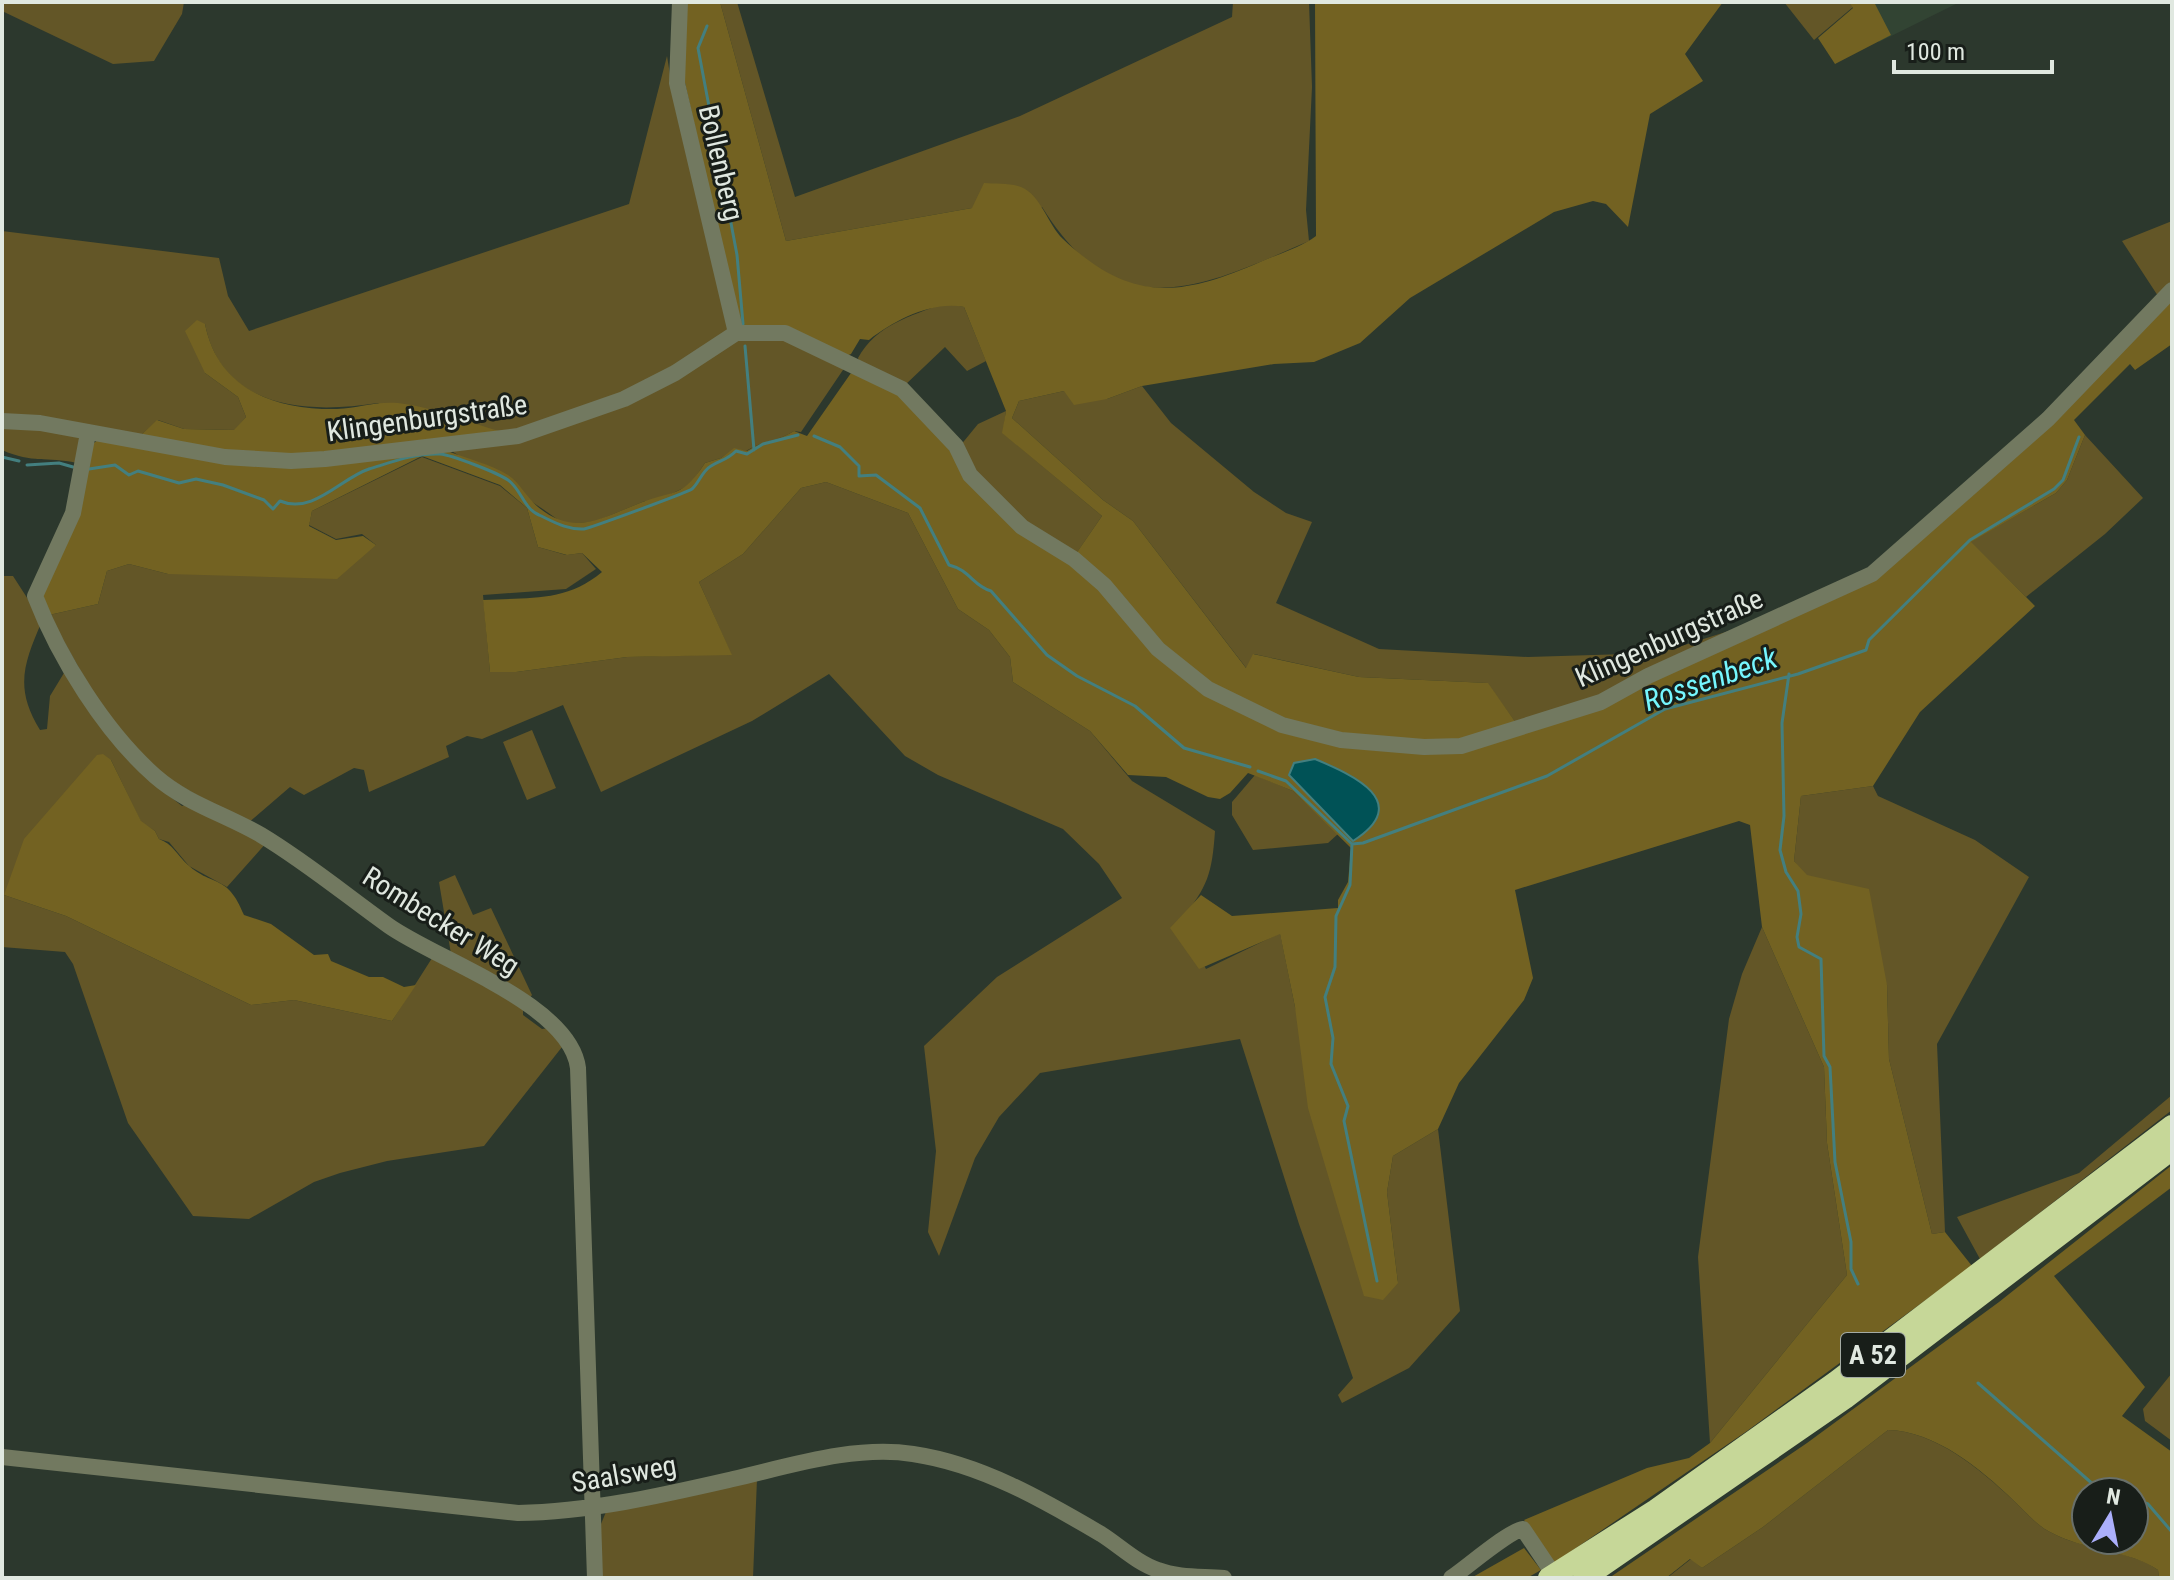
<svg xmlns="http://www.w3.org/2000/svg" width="2174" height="1580" font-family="'Roboto Condensed',sans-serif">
<rect width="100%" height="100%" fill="#2c382d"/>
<path fill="#324433" d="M 1849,2 L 1960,2 L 1879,42 Z"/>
<path fill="#635627" d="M 2,2 L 184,2 L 182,14 L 154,61 L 113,64 L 2,11 Z
M 720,2 L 737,2 L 795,197 L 1020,116 L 1232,17 L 1233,2 L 1309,2 L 1312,87 L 1306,210 L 1309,241 C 1201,288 1119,330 1042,207 L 972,208 L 786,241 Z
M 1784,2 L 1849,2 L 1853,7 L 1814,40 Z
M 667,56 L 676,111 L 777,336 L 845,367 L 801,432 L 794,431 C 779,441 762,441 746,451 L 734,449 L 721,458 L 705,463 L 690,485 L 656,501 L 645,501 L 594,522 L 564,524 C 505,481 439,446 378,403 C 308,414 222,410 205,324 L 205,373 L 238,397 L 246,417 L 235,430 L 184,429 L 158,420 L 141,435 L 2,416 L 2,231 L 219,258 L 228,296 L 249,331 L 629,204 Z
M 2172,221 L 2172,285 L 2158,296 L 2122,241 Z
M 944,303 L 964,307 L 986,361 L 967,371 L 945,347 L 904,386 L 861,367 L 858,358 C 877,324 910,317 944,303 Z
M 1142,386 L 1171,423 L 1254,492 L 1286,513 L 1312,522 L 1276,603 L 1379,649 L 1528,657 L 1659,653 L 1732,630 L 1599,698 L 1516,723 L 1487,683 L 1359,677 L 1254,654 L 1247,669 L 1133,521 L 1103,500 L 1012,418 L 1019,401 L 1064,391 L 1107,399 Z
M 1006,411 L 1003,433 L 1102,516 L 1076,554 C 1030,526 984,496 960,446 L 978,424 Z
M 2,426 L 75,434 L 83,443 L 77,463 C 45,456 34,464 2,450 Z
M 2085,435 L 2143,498 L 2105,534 L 2026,597 L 1970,542 L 2056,493 L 2067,480 Z
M 422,457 L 500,486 L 527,508 L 538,547 L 566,555 L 582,553 L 596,569 L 566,589 L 483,595 L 490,672 L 516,672 L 627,657 L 731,654 L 699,582 L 743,554 L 801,488 L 826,482 L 908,513 L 958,609 L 989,630 L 1010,657 L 1013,682 L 1090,731 L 1132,781 L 1215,831 C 1212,874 1208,886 1181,920 L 1206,969 L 1280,933 L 1295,1007 L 1398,1283 L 1387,1192 L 1393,1156 L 1438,1129 L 1460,1311 L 1409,1368 L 1342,1403 L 1338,1395 L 1353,1378 L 1299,1224 L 1240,1039 L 1040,1073 L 999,1117 L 975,1158 L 939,1256 L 928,1232 L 936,1151 L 924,1046 L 997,977 L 1122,898 L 1099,864 L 1063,829 L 938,775 L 905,756 L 829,674 L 752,721 L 601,792 L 563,705 L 482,739 L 467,736 L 446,746 L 449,757 L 369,792 L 364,770 L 354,768 L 304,795 L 290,787 L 247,824 L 155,771 L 100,705 L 49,615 L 98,604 L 107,571 L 129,564 L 168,574 L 376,545 L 362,534 L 336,539 L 309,525 L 312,511 Z
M 2,576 L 13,576 L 42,621 C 24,663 14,688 40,730 L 47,729 L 50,696 L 67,668 L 163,791 L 182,806 L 187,804 L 267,842 L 227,887 L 189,866 L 169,842 L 159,839 L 155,831 L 141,822 L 111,760 L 4,895 L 66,916 L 251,1005 L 294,1000 L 392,1021 L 434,955 L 523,1009 L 523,1015 L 542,1029 L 549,1028 L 562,1047 L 484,1146 L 387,1161 L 340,1173 L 314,1182 L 249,1219 L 193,1216 L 128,1123 L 73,964 L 65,952 L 2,947 Z
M 532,730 L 556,788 L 527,800 L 503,742 Z
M 1255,775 L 1293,791 L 1338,834 L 1328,843 L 1253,850 L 1232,815 L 1232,802 Z
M 1873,786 L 1878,796 L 1975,840 L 2029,877 L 1937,1044 L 1945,1232 L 1932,1234 L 1889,1059 L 1887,985 L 1794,861 L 1801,796 Z
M 455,875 L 473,915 L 491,908 L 532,995 L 527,1001 L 451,954 L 439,882 Z
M 1762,927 L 1824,1067 L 1827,1143 L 1847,1275 L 1710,1443 L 1698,1257 L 1729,1019 L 1742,974 Z
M 2172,1095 L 2172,1110 L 1980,1259 L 1957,1217 L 2079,1173 Z
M 2172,1373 L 2172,1441 L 2145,1421 L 2143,1409 Z
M 1888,1430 C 1935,1431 1980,1469 2013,1500 C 2024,1510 2036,1525 2050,1532 C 2084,1551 2129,1549 2158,1570 L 2159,1578 L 1667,1578 L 1691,1559 L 1702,1568 L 1763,1527 Z
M 757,1479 L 753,1578 L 599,1578 L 601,1524 L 608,1507 Z"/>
<path fill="#736222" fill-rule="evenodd" d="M 685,2 L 720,2 L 786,241 L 972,208 L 984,183 C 995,184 1011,183 1021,187 C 1041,195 1048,225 1063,239 C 1131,303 1180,297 1260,262 C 1278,254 1300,248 1316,236 L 1315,2 L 1723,2 L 1685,54 L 1703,81 L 1650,114 L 1628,227 L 1606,204 L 1593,201 L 1554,212 L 1410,298 L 1360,343 L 1314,362 L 1274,364 L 1142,386 L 1107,399 L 1074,405 L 1064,391 L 1019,401 L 1012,418 L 1103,500 L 1133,521 L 1246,668 L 1253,654 L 1359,677 L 1488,683 L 1521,730 L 1649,680 L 1873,579 L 2172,295 L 2172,344 L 2135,370 L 2130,364 L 2074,420 L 2085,435 L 2067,480 L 2056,493 L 1971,542 L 2035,606 L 1920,712 L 1873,786 L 1801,796 L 1794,861 L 1807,875 L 1869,889 L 1887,985 L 1889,1059 L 1932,1234 L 1945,1232 L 1972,1266 L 1747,1431 L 1554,1563 L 1524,1520 L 1647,1468 L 1689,1458 L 1710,1443 L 1847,1275 L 1827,1143 L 1824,1067 L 1762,927 L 1750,825 L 1739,821 L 1515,890 L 1533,978 L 1524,1000 L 1459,1083 L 1438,1129 L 1393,1156 L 1387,1192 L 1398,1283 L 1383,1300 L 1364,1296 L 1308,1108 L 1295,1007 L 1280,934 L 1199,969 L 1170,928 L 1201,895 L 1232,916 L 1338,908 L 1338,900 L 1348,882 L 1351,848 L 1293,791 L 1248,773 L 1230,793 L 1220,799 L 1208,797 L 1166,777 L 1128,775 L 1090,731 L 1013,682 L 1010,657 L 989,630 L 958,609 L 908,513 L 826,482 L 801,488 L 743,554 L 699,582 L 732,655 L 627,657 L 516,672 L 490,672 L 483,600 C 528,597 565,603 602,572 L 582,553 L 567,555 L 538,547 L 527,508 L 500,485 L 422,456 L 312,511 L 309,526 L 336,540 L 363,536 L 376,545 L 337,579 L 168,574 L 129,564 L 107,571 L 98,604 L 49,615 L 43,596 L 90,446 L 99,439 L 141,435 L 157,420 L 184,429 L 234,430 L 246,417 L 238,397 L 205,373 L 185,331 L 197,320 L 205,324 C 218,390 276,410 337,409 C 358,408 377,401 398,403 C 434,407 471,424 506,433 L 445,450 C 465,458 490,464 508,475 C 520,483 527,498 538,507 C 575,537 601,518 640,503 C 676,489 681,499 705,463 L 721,458 L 734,448 L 747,451 C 762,441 779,441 794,431 L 807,436 L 851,373 L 899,392 L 929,419 L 966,475 L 1071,561 L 1102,516 L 1002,433 L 1006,411 L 964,307 C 931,301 895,320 869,340 L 860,339 L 851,354 L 844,357 L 749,329 L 739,323 L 681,65 Z
M 1849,2 L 1874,2 L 1891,35 L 1835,64 L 1818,38 L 1853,8 Z
M 103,754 L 111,760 L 141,821 L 155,831 L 159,839 C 173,844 177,855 188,865 C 214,888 227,873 244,915 L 271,924 L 314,955 L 328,954 L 331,961 L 369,977 L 383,977 L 404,987 L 416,985 L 392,1021 L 294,1000 L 251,1005 L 66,916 L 4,895 L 24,839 L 97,755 Z
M 2172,1165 L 2172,1187 L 2054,1276 L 2145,1387 L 2122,1416 L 2172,1452 L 2172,1578 L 2159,1578 L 2158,1570 C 2130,1550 2084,1551 2050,1532 C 2036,1525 2024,1510 2013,1500 C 1981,1469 1935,1431 1888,1430 L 1763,1527 L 1702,1568 L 1690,1559 L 1666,1578 L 1609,1578 L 1807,1443 L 1999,1302 ZM 2134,1492 L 2134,1540 L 2086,1540 L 2086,1492 Z
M 1524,1548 L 1541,1570 L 1527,1578 L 1471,1578 Z"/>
<path fill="#005256" stroke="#437f7f" stroke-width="2" d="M 1315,759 C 1353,775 1414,802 1353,841 L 1289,775 L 1294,763 Z"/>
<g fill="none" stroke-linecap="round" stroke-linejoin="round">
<path stroke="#437f7f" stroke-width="3" d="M 707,26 L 698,48 L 737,255 L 743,324
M 745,346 L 754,450
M 814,436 L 840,447 L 859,466 L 859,476 L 876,475 L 920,508 L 949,565 C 970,570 973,586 991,591 L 1047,655 L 1077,676 L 1135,706 L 1184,748 L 1250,767
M 2,457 L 19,461
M 27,465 L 59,463 L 73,467
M 89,469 L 115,465 L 129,475 L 138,471 L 179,483 L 196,479 L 223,485 L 264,500 L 273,509 L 280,501 C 313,515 341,478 369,469 C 392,462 415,453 440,454 C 452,455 498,473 508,480 C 521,489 524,509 539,515 C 554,522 567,530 584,529 C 590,528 686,493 692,489 C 699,483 702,471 711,466 C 721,460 727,460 736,451 L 747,454 L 763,444 L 798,435
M 1789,674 L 1782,723 L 1784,816 L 1780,850 L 1786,872 L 1798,891 L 1801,914 L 1797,937 L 1799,947 L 1821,959 L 1824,1056 L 1830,1067 L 1835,1162 L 1851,1242 L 1851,1269 L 1858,1284
M 1258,771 L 1286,781 L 1352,844 L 1363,843 L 1547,776 L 1665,709 L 1798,674 L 1866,650 L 1869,640 L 1970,540 L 2054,489 L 2063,480 L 2079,437
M 1352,844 L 1350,885 L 1336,916 L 1335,967 L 1325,997 L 1333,1038 L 1331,1064 L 1348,1106 L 1344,1121 L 1377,1281
M 1978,1383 L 2095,1486 L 2114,1492
M 2134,1499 L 2148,1504 L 2172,1532"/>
<path stroke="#727960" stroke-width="16" d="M 680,2 L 677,83 L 736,333
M 2,421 L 40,423 L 225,457 L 291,461 L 325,459 L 518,436 L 624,399 L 675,373 L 736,333 L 785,333 L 902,389 L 956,446 L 970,475 L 1022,527 L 1074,559 L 1104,585 L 1158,649 L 1208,689 L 1282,725 L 1341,740 L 1424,747 L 1461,746 L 1601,702 L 1648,676 L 1872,574 L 2048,419 L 2172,290
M 88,433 L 73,513 L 35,596 C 59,658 105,732 155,776 C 187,804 225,814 261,835 C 306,862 347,896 389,926 C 437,960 570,1004 578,1068 L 595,1578
M 2,1457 L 518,1513 C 590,1512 663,1495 733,1479 C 790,1466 854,1445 913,1454 C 981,1464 1043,1500 1101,1534 C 1120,1546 1137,1563 1158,1570 C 1179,1578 1202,1576 1224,1578
M 1451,1578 C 1466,1568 1510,1530 1523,1529 L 1556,1578"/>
<path stroke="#c6d798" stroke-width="22" d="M 1549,1578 L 1656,1510 L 1836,1382 L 2172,1126
M 1584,1578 L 1845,1398 L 2172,1149"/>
</g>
<g text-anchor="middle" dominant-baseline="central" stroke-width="6" stroke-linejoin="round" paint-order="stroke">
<rect fill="#181e19" stroke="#a4aba4" stroke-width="2" x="1841" y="1333" width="64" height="44" rx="6"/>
<g font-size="26" font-weight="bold" fill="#e0e8e0">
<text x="1873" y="1355">A 52</text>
</g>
<g font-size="28" fill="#e0e8e0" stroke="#181e19">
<text transform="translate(721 163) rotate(77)">Bollenberg</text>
<text transform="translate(427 418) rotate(-8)">Klingenburgstraße</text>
<text transform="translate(1669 638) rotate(-24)">Klingenburgstraße</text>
<text transform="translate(441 921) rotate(32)">Rombecker Weg</text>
<text transform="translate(624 1474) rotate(-10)">Saalsweg</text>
</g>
<g font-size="30" font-style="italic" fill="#75f6fe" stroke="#181e19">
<text transform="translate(1710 679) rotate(-19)">Rossenbeck</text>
</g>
</g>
<rect width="2174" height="1580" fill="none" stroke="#e0e8e0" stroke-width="8"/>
<g transform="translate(2110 1516) rotate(10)"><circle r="38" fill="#181e19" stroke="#686f69" stroke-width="2"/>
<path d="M0-6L14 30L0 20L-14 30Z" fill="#abaffb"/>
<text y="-12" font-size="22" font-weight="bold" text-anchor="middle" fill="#e0e8e0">N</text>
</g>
<path d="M1894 60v12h158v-12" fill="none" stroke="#e0e8e0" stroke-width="4"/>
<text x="1906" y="60" font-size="24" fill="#e0e8e0" stroke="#181e19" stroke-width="6" paint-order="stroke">100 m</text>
</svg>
